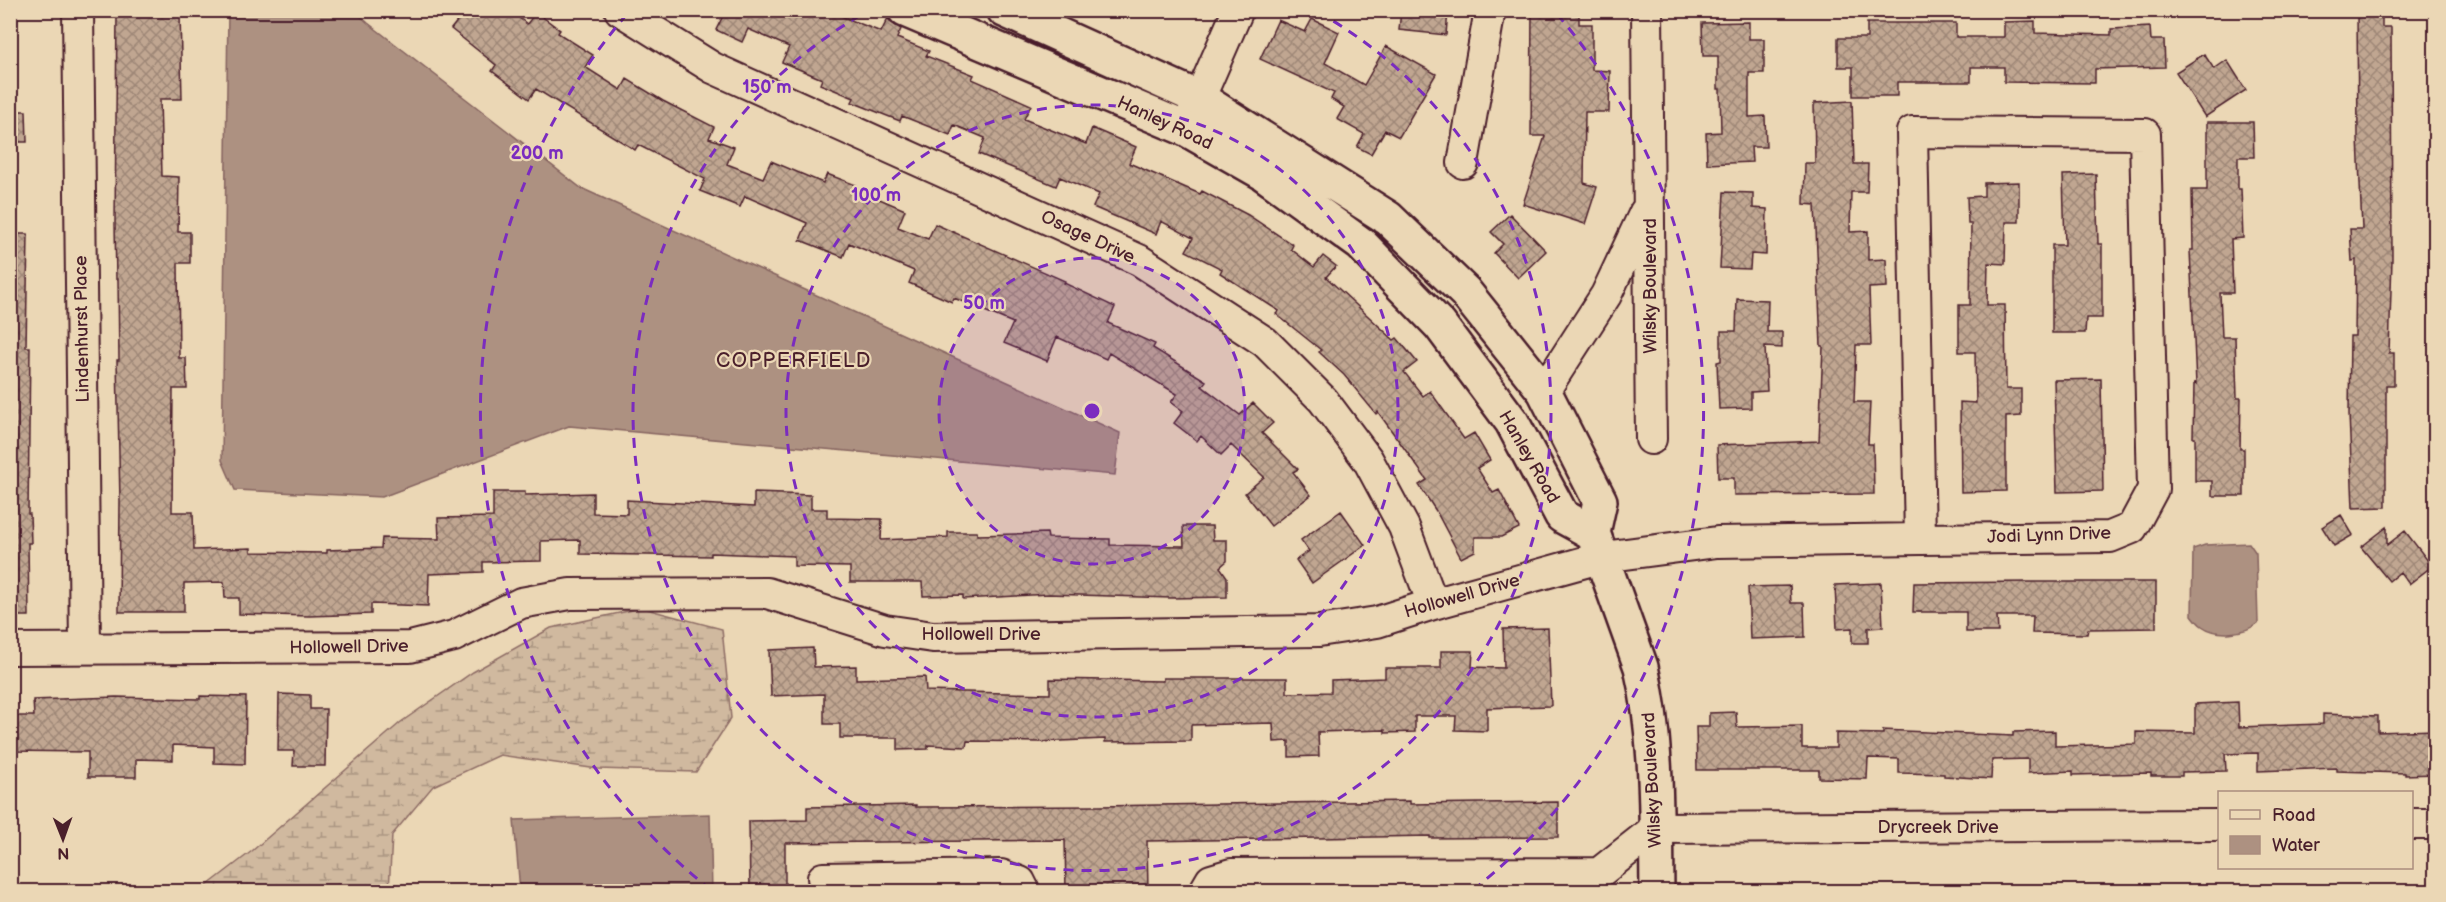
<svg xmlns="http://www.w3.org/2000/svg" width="2446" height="902" font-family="'Balsamiq Sans',sans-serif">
<defs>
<pattern id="wetland-marsh" width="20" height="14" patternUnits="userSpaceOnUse" patternTransform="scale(1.5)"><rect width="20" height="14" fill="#d0b99f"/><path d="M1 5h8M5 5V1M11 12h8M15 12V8" fill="none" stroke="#ab9682"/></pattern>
<pattern id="building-cross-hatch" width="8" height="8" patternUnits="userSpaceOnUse" patternTransform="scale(1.5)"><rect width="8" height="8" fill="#c0a691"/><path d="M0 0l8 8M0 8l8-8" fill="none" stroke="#9e8777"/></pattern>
</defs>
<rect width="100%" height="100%" fill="#ebd7b5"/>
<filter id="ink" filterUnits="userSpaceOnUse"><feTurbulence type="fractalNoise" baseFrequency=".0167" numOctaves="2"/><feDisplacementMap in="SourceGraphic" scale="12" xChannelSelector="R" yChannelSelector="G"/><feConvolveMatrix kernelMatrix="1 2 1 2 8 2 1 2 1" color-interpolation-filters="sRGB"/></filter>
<g filter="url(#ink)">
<path fill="url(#wetland-marsh)" stroke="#8d6c65" stroke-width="1.5" d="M 642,608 L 722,629 L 731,718 L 696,772 L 598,769 L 500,755 L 433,786 L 392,835 L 389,891 L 204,892 L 204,888 L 252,851 L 401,722 L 473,672 L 551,628 Z"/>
<path fill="#ad9181" stroke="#85635f" stroke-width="1.5" d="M 228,11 L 355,11 L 368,23 L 581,188 L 1120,433 L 1115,475 L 569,426 L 382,497 L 235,490 L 222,460 Z
M 2249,543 L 2256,553 L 2258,623 C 2245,634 2217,637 2202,626 C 2199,624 2195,619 2192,615 L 2193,549 L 2205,545 Z
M 710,814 L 712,891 L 520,891 L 514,820 Z"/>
<path fill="url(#building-cross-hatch)" stroke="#4a1f2b" stroke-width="1.5" d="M 132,10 L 164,10 L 164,14 L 180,14 L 182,99 L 160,99 L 162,176 L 179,177 L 178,232 L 190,232 L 190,263 L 178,263 L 179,358 L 186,358 L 187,389 L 173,389 L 172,512 L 193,512 L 194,550 L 251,548 L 251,552 L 327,553 L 327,550 L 381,548 L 382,538 L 439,539 L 438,518 L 493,517 L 493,492 L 525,492 L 525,495 L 593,493 L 593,513 L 627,514 L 627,500 L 754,507 L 754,493 L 811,495 L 811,509 L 827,509 L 827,518 L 882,519 L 881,540 L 948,537 L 948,532 L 977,532 L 977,535 L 1047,533 L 1048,538 L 1110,539 L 1110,545 L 1184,546 L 1183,526 L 1212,526 L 1213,540 L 1227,540 L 1227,561 L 1220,567 L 1227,577 L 1227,597 L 1171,598 L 1049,594 L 963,599 L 963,595 L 923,596 L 922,582 L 850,582 L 850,567 L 794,566 L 794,556 L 711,553 L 711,556 L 580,554 L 580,540 L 541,541 L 541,561 L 483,562 L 483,572 L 429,574 L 428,606 L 371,604 L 371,614 L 309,616 L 239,614 L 239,598 L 225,598 L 224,582 L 184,583 L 184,612 L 119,612 L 120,501 L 117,360 L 119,360 L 118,279 L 116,279 L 115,223 L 117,14 L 133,14 Z
M 466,10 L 509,10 L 527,24 L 536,12 L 560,30 L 558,33 L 593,55 L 585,67 L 621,90 L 627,79 L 663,101 L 714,127 L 709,138 L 734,147 L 727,164 L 763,178 L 771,161 L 823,183 L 827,174 L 856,185 L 854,188 L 905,210 L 898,227 L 928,239 L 935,224 L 1065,281 L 1064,283 L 1115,307 L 1108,323 L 1155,344 L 1153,348 L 1206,381 L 1202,386 L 1240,415 L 1253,403 L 1273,423 L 1262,433 L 1298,469 L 1293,472 L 1311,495 L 1271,526 L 1245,493 L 1264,477 L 1231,445 L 1221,455 L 1201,436 L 1197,441 L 1174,423 L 1183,411 L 1171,402 L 1177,394 L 1109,353 L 1106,359 L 1057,337 L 1047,361 L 1004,343 L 1013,323 L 954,298 L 952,302 L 909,283 L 914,271 L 849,243 L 843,257 L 800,240 L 807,223 L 745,196 L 740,207 L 700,191 L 705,179 L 638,145 L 635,150 L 536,89 L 529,99 L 492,71 L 496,65 L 451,29 Z
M 726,10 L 826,10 L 881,32 L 888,18 L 890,22 L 901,29 L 897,38 L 929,51 L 926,56 L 974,75 L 972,79 L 1031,105 L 1024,119 L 1086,144 L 1092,128 L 1136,147 L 1129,163 L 1200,194 L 1202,191 L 1248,215 L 1293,245 L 1291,249 L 1314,267 L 1323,256 L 1336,266 L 1326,277 L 1394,340 L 1397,338 L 1417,362 L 1404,372 L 1423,396 L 1430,391 L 1464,439 L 1474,433 L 1490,460 L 1477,468 L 1493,493 L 1499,490 L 1519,528 L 1501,537 L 1475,537 L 1475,551 L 1461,558 L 1436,511 L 1419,485 L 1427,480 L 1378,412 L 1376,414 L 1344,375 L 1319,352 L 1321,350 L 1276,314 L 1279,311 L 1220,273 L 1222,269 L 1186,251 L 1193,238 L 1161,221 L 1156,234 L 1093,207 L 1099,194 L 1060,177 L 1056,186 L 979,154 L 985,138 L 954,125 L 950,135 L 902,116 L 900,121 L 852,102 L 854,98 L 820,84 L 822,79 L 782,62 L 789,47 L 748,29 L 742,42 L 716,30 Z
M 1401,10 L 1448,10 L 1446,35 L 1399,30 Z
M 1532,10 L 1579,10 L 1579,24 L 1592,24 L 1592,70 L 1610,71 L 1609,112 L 1585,112 L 1584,183 L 1597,187 L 1585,224 L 1523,204 L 1545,136 L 1531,136 Z
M 2357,10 L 2382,10 L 2382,27 L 2391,27 L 2392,259 L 2389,353 L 2394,353 L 2394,385 L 2386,385 L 2386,507 L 2353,508 L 2349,414 L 2350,336 L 2355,336 L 2356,260 L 2352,261 L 2350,229 L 2362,229 L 2358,138 Z
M 1312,19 L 1339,32 L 1325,63 L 1364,85 L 1386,46 L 1436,74 L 1399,137 L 1385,130 L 1371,154 L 1357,147 L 1364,134 L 1337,119 L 1344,107 L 1331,99 L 1334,93 L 1260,59 L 1278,20 L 1305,32 Z
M 2035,21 L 2035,33 L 2111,35 L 2111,29 L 2150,27 L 2151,40 L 2164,40 L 2165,67 L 2095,69 L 2095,83 L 2004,82 L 2004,67 L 1971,67 L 1971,82 L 1897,82 L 1897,96 L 1853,96 L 1853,67 L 1838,67 L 1838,38 L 1867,38 L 1867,23 L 1956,23 L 1956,37 L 2004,37 L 2004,22 Z
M 1749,22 L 1749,39 L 1764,39 L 1764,73 L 1749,73 L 1749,117 L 1765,116 L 1766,147 L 1751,147 L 1752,162 L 1707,164 L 1706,133 L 1721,132 L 1720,89 L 1718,89 L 1718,56 L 1703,56 L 1702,23 Z
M 2204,54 L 2214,69 L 2227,60 L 2246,90 L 2205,117 L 2176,72 Z
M 1852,101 L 1854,164 L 1868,164 L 1867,192 L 1851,192 L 1850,232 L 1868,231 L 1868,260 L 1886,259 L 1887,287 L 1869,288 L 1871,345 L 1856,345 L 1854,402 L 1870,402 L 1868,444 L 1873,444 L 1874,494 L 1734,495 L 1734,478 L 1718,478 L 1717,445 L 1819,441 L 1823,346 L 1821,346 L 1815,205 L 1804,204 L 1805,163 L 1815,163 L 1814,103 Z
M 10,111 L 26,111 L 27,142 L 10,142 Z
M 2207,122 L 2253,122 L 2254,157 L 2238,157 L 2238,189 L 2241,189 L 2243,238 L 2231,239 L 2233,293 L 2220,293 L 2222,337 L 2235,337 L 2237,398 L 2241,398 L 2240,449 L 2244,449 L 2244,496 L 2212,496 L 2212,481 L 2195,481 L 2195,438 L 2193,438 L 2194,383 L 2196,384 L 2190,250 L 2193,250 L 2192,190 L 2207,190 Z
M 2096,174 L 2098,244 L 2102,244 L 2102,318 L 2086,318 L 2085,333 L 2052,333 L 2052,245 L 2065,245 L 2063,175 Z
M 2019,182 L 2019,222 L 2006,222 L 2005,264 L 1988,263 L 1987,305 L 2005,305 L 2006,389 L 2021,389 L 2021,416 L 2006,417 L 2006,491 L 1961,492 L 1960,402 L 1976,403 L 1975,352 L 1959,352 L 1959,305 L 1970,305 L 1971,223 L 1968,223 L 1967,197 L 1984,196 L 1984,183 Z
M 1724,192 L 1753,193 L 1753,208 L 1767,209 L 1766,255 L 1751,254 L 1750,269 L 1720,268 Z
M 1510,214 L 1546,251 L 1518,278 L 1494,253 L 1503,244 L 1491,232 Z
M 10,234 L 28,234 L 26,347 L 30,347 L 28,514 L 30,514 L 31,543 L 28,543 L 29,616 L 10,616 Z
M 1737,299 L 1768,300 L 1767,332 L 1782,332 L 1782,348 L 1765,347 L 1767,391 L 1751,392 L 1751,408 L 1719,409 L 1717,362 L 1721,361 L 1721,331 L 1736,331 Z
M 2101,379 L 2103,491 L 2057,492 L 2054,380 Z
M 1341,511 L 1365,545 L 1312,583 L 1296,560 L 1309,551 L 1301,540 Z
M 2341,515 L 2353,535 L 2334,546 L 2322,527 Z
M 2387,527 L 2387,545 L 2405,531 L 2432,566 L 2409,584 L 2400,572 L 2389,581 L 2361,547 Z
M 2033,582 L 2156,582 L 2156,628 L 2088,629 L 2087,634 L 2032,633 L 2033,616 L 1997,616 L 1998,632 L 1966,632 L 1966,612 L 1913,612 L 1914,583 Z
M 1881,583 L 1883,627 L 1868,628 L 1868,643 L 1852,643 L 1852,628 L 1837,629 L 1835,585 Z
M 1790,586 L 1791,603 L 1804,603 L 1805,637 L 1750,639 L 1748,587 Z
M 1548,628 L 1551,706 L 1487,708 L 1487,731 L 1455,730 L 1456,716 L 1415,716 L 1415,732 L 1385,733 L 1385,730 L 1318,732 L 1319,756 L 1289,757 L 1289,741 L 1274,742 L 1273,723 L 1191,725 L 1191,741 L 1105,742 L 1105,739 L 1038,742 L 967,741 L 966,747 L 928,745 L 928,749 L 898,750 L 898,738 L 840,738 L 840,724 L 824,724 L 824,694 L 771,696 L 769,650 L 813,648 L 814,667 L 856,666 L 856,679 L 925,677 L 926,691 L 1050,694 L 1050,679 L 1163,681 L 1163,678 L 1287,678 L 1287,693 L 1331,692 L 1331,680 L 1385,678 L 1385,668 L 1441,668 L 1441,651 L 1473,651 L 1472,667 L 1504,668 L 1503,629 Z
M 279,694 L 310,695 L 310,709 L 326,709 L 325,766 L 293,766 L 294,751 L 278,751 Z
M 200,696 L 246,697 L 245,764 L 214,763 L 214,747 L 173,745 L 173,760 L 136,759 L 136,777 L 88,777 L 88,752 L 10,751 L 10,716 L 34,716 L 33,700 L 116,697 L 200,699 Z
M 2238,702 L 2239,727 L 2323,724 L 2323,714 L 2378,716 L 2378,732 L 2434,730 L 2435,774 L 2405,775 L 2405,773 L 2336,771 L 2336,768 L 2258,771 L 2258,753 L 2225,754 L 2226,771 L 2182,772 L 2182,776 L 2151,776 L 2151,773 L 2073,775 L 2073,771 L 2028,773 L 2028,759 L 1992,760 L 1991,779 L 1944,776 L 1944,774 L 1899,773 L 1899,759 L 1868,758 L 1867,779 L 1819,778 L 1819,770 L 1697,770 L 1696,727 L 1709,727 L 1709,713 L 1736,712 L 1737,727 L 1802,726 L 1802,748 L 1836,748 L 1836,733 L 1883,734 L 1883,730 L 2013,736 L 2013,732 L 2055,731 L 2055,746 L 2136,744 L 2136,732 L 2195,733 L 2195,704 Z
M 1410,801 L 1410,804 L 1558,802 L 1558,837 L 1430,838 L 1430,836 L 1147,841 L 1148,891 L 1066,891 L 1065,840 L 785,843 L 785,891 L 750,891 L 749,821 L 807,820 L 807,807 L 916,805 L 916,807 L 1099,806 Z"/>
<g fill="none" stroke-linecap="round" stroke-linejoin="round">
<g stroke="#4a1f2b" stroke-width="34">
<path id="minor" d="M 78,10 L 85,648
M 620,10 L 713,68 L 1139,260 L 1265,342 L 1323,400 L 1368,460 L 1404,527 L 1433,604
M 1647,10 L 1651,439
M 1190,120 L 1238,10
M 1912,132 L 2145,134 L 2153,489 L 2132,528 L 2110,537 L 1920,539 Z
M 1463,163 L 1490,10
M 1544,391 L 1606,295 L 1645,212
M 10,649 L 410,647 L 454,636 L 521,603 L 570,594 L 767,593 L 885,630 L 933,637 L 1319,631 L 1377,622 L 1433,604 L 1603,557 L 1717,542 L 1920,539
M 2412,824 L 2436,824
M 823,878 L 1001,875 L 1020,882 L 1025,892
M 1204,892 L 1211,880 L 1231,874 L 1599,873 L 1656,828 L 2220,825"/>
</g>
<g stroke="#4a1f2b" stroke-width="38">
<path id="major" d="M 905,10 L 1186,129 L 1263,173 L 1361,244 L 1440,325 L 1512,422 L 1562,516 L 1593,533
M 1004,10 L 1199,98 L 1388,218 L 1465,292 L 1544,391 L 1600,501 L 1593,533
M 1593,533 L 1641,667 C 1658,740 1656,816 1657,892"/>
</g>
<use href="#minor" stroke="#ebd7b5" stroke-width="30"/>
<use href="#major" stroke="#ebd7b5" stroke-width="33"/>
</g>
</g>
<circle cx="1092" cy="411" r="153" fill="#7b2cbf" fill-opacity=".12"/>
<g fill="none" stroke="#7b2cbf" stroke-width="3" stroke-dasharray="10 8">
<circle cx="1092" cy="411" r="153"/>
<circle cx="1092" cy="411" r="306"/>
<path d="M1318 12A459 459 0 1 1 866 12"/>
<path d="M711 890A612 612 0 0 1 627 14M1557 14A612 612 0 0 1 1473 890"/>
</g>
<g text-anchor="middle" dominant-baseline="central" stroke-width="4.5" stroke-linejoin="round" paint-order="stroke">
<g font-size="18" fill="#4a1f2b" stroke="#ebd7b5">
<text transform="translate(1165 123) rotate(25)">Hanley Road</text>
<text transform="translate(1088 237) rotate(25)">Osage Drive</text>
<text transform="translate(1650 286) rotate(-90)">Wilsky Boulevard</text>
<text transform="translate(82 329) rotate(-91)">Lindenhurst Place</text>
<text transform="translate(1529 457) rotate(60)">Hanley Road</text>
<text transform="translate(2049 535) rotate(-2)">Jodi Lynn Drive</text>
<text transform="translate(1462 596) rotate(-16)">Hollowell Drive</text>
<text x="981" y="634">Hollowell Drive</text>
<text transform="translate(349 647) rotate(-1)">Hollowell Drive</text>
<text transform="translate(1652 780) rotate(-93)">Wilsky Boulevard</text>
<text x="1938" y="827">Drycreek Drive</text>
</g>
<g font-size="20" letter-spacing="1.5" fill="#4a1f2b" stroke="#ebd7b5">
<text x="794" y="361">COPPERFIELD</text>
</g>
</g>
<circle cx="1092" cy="411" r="9" fill="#7b2cbf" stroke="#ebd7b5" stroke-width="3"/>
<g font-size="18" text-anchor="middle" font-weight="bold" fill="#7b2cbf" stroke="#ebd7b5" stroke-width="4.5" stroke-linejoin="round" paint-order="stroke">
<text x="767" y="93">150 m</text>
<text x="537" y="159">200 m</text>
<text x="876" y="201">100 m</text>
<text x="984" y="309">50 m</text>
</g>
<rect width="2446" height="902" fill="none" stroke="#ebd7b5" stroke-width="36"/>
<rect x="18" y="18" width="2410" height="866" fill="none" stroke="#4a1f2b" stroke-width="2" filter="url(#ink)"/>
<rect x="2218" y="791" width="195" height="78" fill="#ebd7b5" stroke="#ab8d7e" stroke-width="1.5"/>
<rect x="2230" y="810" width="30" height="9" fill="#ebd7b5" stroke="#ab8d7e" stroke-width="1.5"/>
<text x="2272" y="821" font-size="18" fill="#4a1f2b">Road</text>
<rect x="2230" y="836" width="30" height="18" fill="#ad9181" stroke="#ab8d7e" stroke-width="1.5"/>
<text x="2272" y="851" font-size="18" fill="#4a1f2b">Water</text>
<g transform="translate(63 839) rotate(179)" stroke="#ebd7b5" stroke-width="4.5" paint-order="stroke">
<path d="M0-4.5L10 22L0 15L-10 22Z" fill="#4a1f2b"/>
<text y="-9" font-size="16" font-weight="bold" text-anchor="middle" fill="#4a1f2b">N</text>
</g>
</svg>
